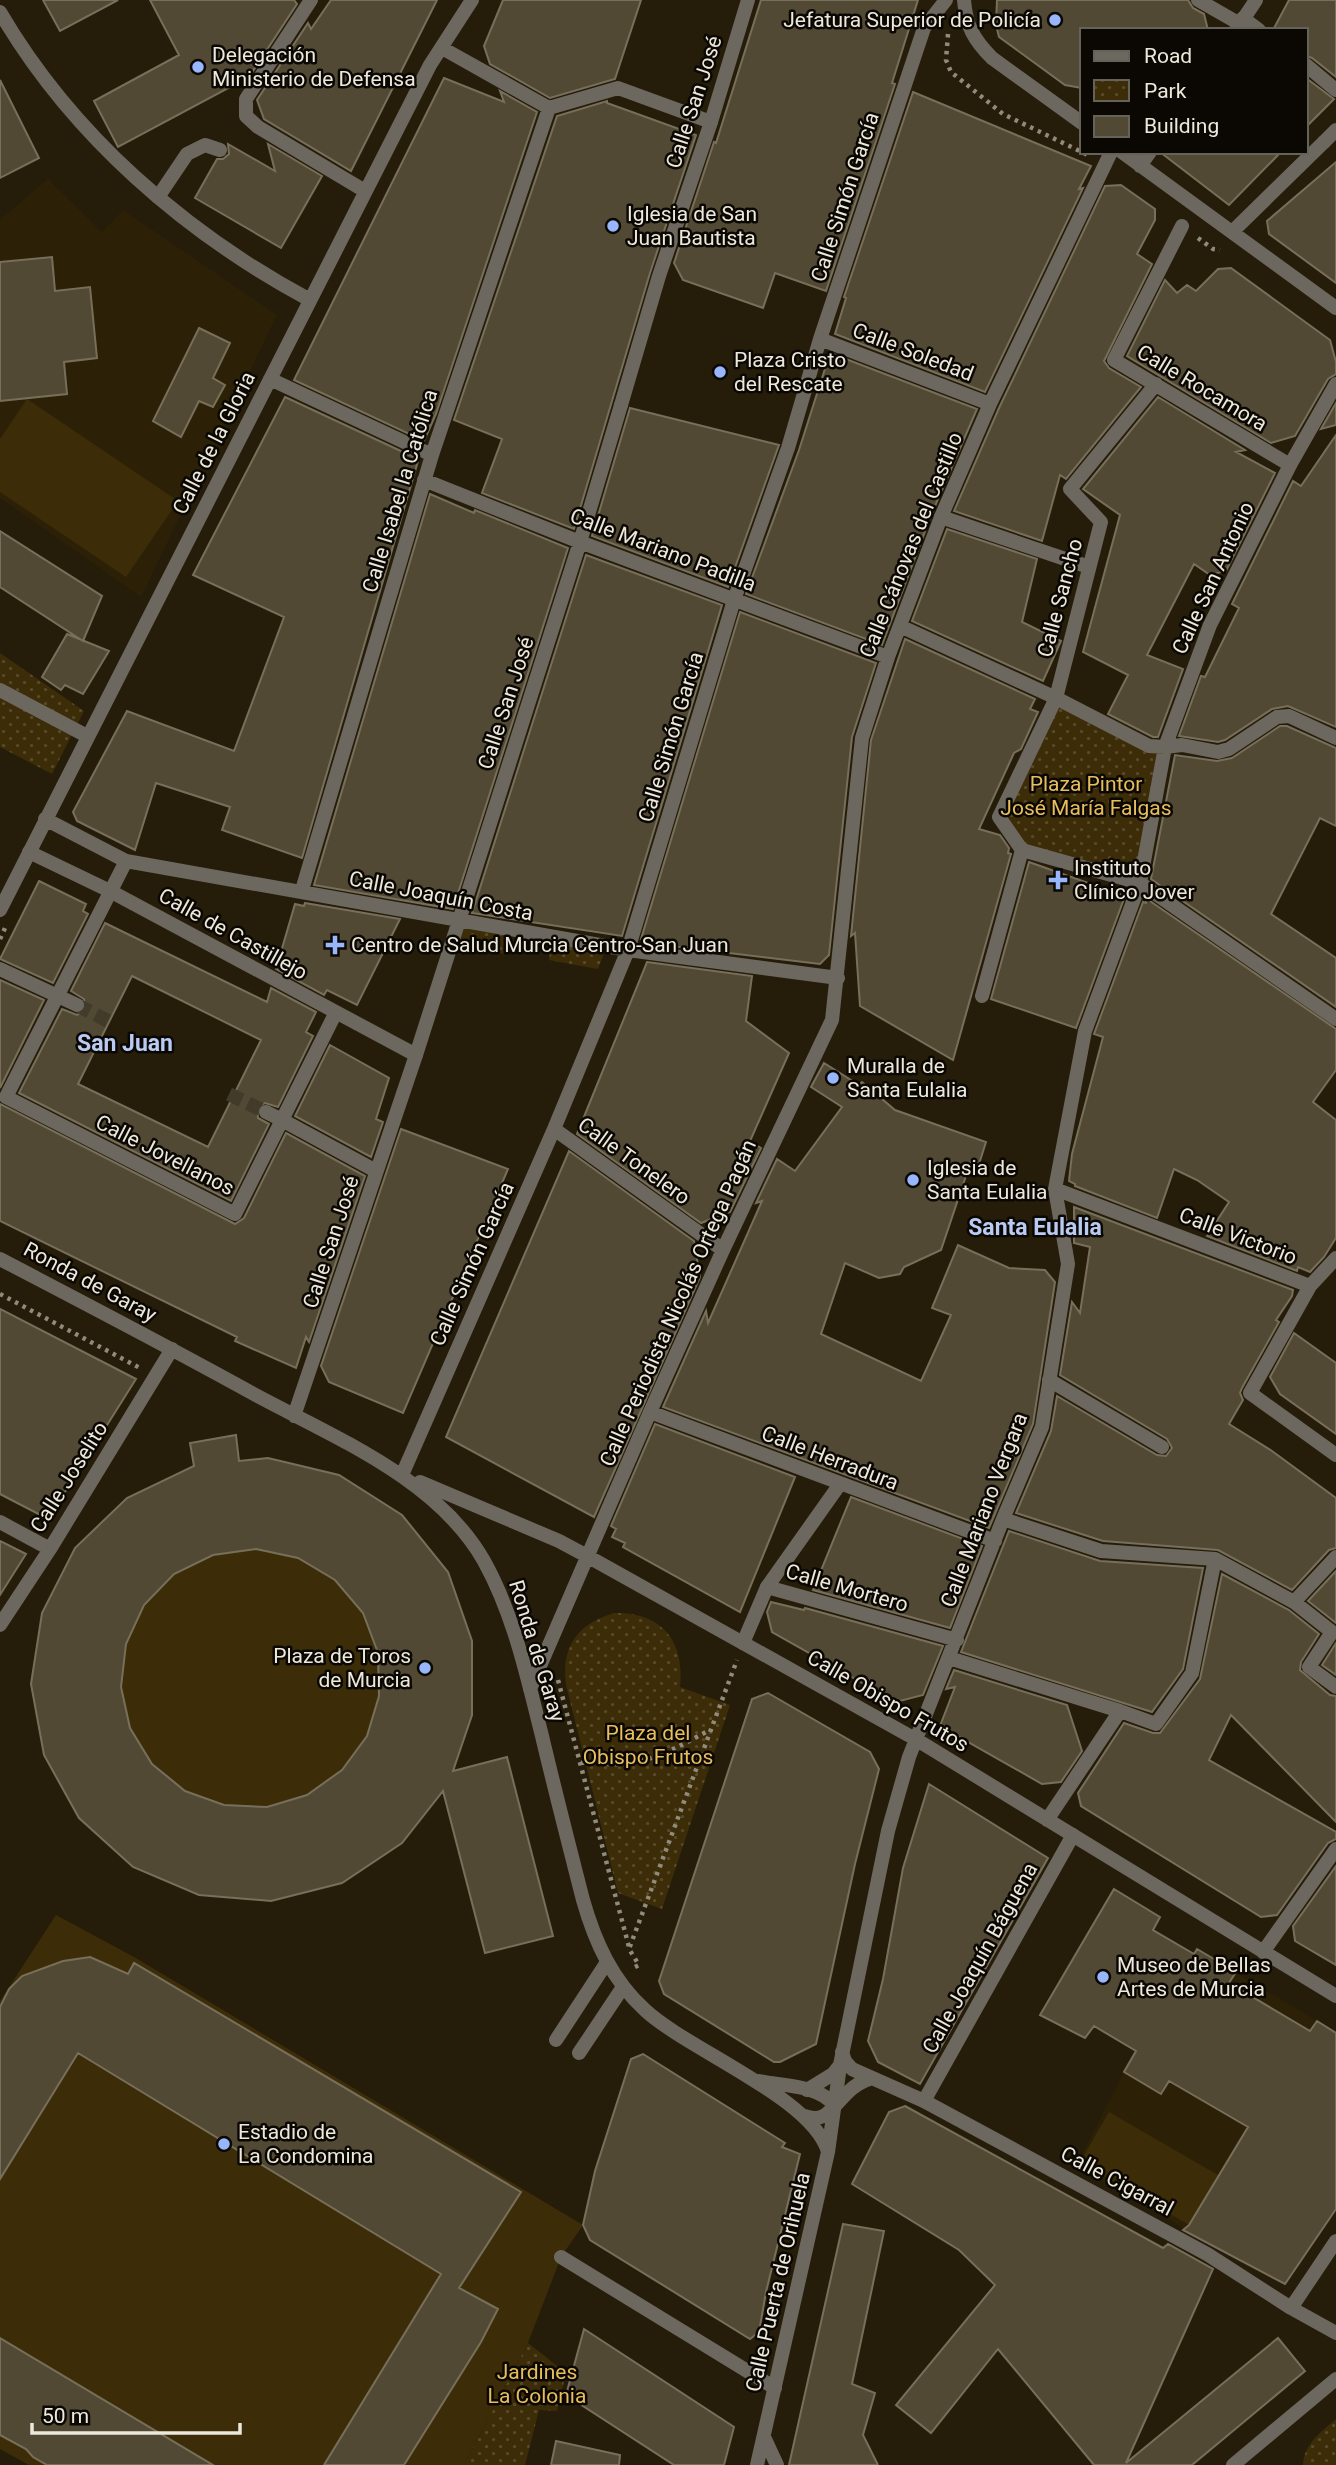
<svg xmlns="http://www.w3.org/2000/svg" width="1336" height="2465" font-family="Roboto,sans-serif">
<defs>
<pattern id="park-dots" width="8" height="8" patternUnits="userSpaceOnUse" patternTransform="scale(1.75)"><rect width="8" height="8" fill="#3c2d08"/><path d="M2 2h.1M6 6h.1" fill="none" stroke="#584b2b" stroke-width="1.8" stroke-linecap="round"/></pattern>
</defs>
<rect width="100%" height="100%" fill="#251d0a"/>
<path fill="#2c2107" d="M 48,179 L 102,232 L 123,210 L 277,315 L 141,597 L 0,498 L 0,220 Z
M 1197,1949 L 1317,2021 L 1185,2229 L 1076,2166 L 1124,2072 Z"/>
<path fill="url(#park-dots)" d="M 0,653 L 84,711 L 52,774 L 0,747 Z
M 1056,698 L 1165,747 L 1140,883 L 1022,850 L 999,817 Z
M 463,927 L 511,931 L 506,954 L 456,948 Z
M 552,938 L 605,951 L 598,969 L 549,960 Z
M 614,1613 C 662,1612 685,1641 680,1687 L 730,1705 L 662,1909 L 618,1893 L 566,1685 C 561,1646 578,1624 614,1613 Z
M 528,2343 L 566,2373 L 557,2411 L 539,2410 L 525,2465 L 464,2465 Z
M 1336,2419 L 1336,2465 L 1303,2465 C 1304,2444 1321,2432 1336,2419 Z"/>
<path fill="#3c2d08" d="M 27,399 L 178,501 L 126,577 L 0,492 L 0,439 Z
M 236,1435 L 239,1461 L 268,1458 L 339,1475 L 402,1515 L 448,1572 L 472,1641 L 472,1715 L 448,1785 L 402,1843 L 342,1883 L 271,1901 L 199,1895 L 133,1867 L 79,1818 L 44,1755 L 31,1684 L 42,1613 L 75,1548 L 127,1498 L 194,1466 L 190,1443 Z
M 56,1915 L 134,1957 L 583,2225 L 561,2257 L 528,2343 L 464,2465 L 29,2465 L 0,2449 L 0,2001 Z
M 1109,2112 L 1218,2175 L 1189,2225 L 1080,2162 Z"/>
<path fill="#524935" stroke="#786f5a" stroke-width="2" fill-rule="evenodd" d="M 43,0 L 118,0 L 60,31 Z
M 150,0 L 294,0 L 297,4 L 249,77 L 118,147 L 94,101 L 179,55 Z
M 331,0 L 437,0 L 351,171 L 264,119 L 257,100 L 308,23 L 311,29 Z
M 503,0 L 641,0 L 615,79 L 550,98 L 490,64 L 484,46 Z
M 761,0 L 918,0 L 892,83 L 895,84 L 826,291 L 775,273 L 763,308 L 683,280 L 674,263 L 714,142 L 716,143 Z
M 997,0 L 1188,0 L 1193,8 L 1204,14 L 1208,30 L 1082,30 L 1082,88 L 1065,85 L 999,37 L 996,25 Z
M 1289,0 L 1336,0 L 1336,77 L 1312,58 L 1306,56 L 1306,30 L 1273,30 Z
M 444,78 L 504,102 L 500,91 L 537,112 L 436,414 L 424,441 L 294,380 Z
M 1306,78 L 1334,99 L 1306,127 Z
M 0,80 L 39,158 L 0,178 Z
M 913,92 L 1091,166 L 1079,189 L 1083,188 L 985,392 L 835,334 L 846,298 L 844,297 Z
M 607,101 L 607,103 L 696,135 L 650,273 L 574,529 L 482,493 L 502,439 L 454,420 L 557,116 Z
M 228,144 L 275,171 L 268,144 L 322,176 L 281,248 L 195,198 L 217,159 L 223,159 L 229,154 Z
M 1160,152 L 1281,152 L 1229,205 Z
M 1336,162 L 1336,283 L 1269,234 L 1267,221 Z
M 1121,185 L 1155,209 L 1155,220 L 1137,254 L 1152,264 L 1104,361 L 1109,368 L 1141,387 L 1066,479 L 1060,475 L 1042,541 L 954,511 L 999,408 L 1105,186 Z
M 52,257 L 55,291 L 90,287 L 97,358 L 64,362 L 67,394 L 0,401 L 0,262 Z
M 1231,268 L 1330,340 L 1336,362 L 1336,374 L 1328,379 L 1295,436 L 1271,443 L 1127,356 L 1165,280 L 1177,293 L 1187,285 L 1196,291 L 1218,269 Z
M 199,328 L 230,343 L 213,378 L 225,385 L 213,407 L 199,401 L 181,437 L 153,421 Z
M 830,353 L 977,409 L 932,513 L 882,645 L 746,594 L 799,450 Z
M 285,397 L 418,459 L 418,461 L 302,858 L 222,830 L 230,807 L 156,783 L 135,850 L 77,821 L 73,812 L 127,711 L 234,751 L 284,617 L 193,575 Z
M 1158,397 L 1245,450 L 1236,452 L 1275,473 L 1226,571 L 1210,575 L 1194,564 L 1147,655 L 1183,669 L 1158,737 L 1153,737 L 1108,714 L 1128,675 L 1083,652 L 1120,515 L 1083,489 Z
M 1336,403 L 1336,425 L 1321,429 Z
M 630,408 L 779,445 L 728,587 L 592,536 Z
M 1336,435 L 1336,727 L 1288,706 L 1272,709 L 1225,740 L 1218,742 L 1179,736 L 1201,676 L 1205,677 L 1239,608 L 1232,604 L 1293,481 L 1301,486 Z
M 430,494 L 474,513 L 475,510 L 568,548 L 453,909 L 314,885 Z
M 947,529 L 1037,559 L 1022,622 L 1061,641 L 1043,681 L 912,621 Z
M 0,531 L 102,596 L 83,641 L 0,587 Z
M 586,555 L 722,605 L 622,936 L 472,913 Z
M 740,612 L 876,663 L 852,737 L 829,955 L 820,964 L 654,944 L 655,941 L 641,939 Z
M 67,634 L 109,651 L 83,694 L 65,685 L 61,690 L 42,677 Z
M 905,639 L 1035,699 L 1030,709 L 1038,712 L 1021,749 L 1014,753 L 979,829 L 1000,835 L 1009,848 L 1008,853 L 1011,854 L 953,1060 L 860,1006 L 855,933 L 851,936 L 871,740 Z
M 1280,726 L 1287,726 L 1336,748 L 1336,826 L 1320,818 L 1271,914 L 1336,958 L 1336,1007 L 1151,879 L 1175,755 L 1217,761 L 1232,758 Z
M 1029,862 L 1125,896 L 1076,1028 L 991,999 Z
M 39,881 L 86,904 L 83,911 L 88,914 L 53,983 L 0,959 Z
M 1147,899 L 1336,1029 L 1336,1070 L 1313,1102 L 1336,1120 L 1336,1238 L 1324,1257 L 1310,1272 L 1298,1267 L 1297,1271 L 1207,1236 L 1229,1202 L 1197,1180 L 1174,1169 L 1157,1218 L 1075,1186 L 1075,1184 L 1069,1181 L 1072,1154 L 1103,1037 L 1094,1034 L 1143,902 L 1146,903 Z
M 305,903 L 400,919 L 357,1005 L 327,990 L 324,995 L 276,969 L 295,904 L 304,906 Z
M 105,923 L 267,1002 L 271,988 L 316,1012 L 306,1032 L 313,1036 L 278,1107 L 265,1103 L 257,1108 L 258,1118 L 269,1124 L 231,1201 L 19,1093 L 62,1009 L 77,1015 L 85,1010 L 84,999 L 71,991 ZM 132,976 L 261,1040 L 208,1147 L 78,1084 Z
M 647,962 L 752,976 L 746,1021 L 789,1053 L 750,1141 L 761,1148 L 730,1212 L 701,1223 L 577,1134 Z
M 0,980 L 44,1000 L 0,1088 Z
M 330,1045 L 389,1078 L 376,1119 L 383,1122 L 371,1157 L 295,1116 Z
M 824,1063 L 859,1085 L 862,1082 L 895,1110 L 986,1142 L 979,1164 L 971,1161 L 941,1250 L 904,1267 L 900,1274 L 879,1278 L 845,1263 L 821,1334 L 921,1381 L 951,1315 L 932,1308 L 958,1245 L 1009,1268 L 1045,1270 L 1055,1282 L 1033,1424 L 989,1528 L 663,1407 L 706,1311 L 708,1323 L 762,1201 L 756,1203 L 777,1159 L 795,1171 L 842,1107 L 811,1087 Z
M 0,1104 L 235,1224 L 244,1218 L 286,1133 L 365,1176 L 309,1342 L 306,1337 L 296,1368 L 235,1341 L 237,1337 L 0,1221 Z
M 401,1129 L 508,1169 L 403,1413 L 329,1382 L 321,1366 Z
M 569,1151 L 694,1241 L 700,1277 L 594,1517 L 446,1437 Z
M 1074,1207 L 1293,1290 L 1292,1296 L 1276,1320 L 1279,1322 L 1242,1388 L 1240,1393 L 1243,1400 L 1229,1424 L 1272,1451 L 1336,1498 L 1336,1548 L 1329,1550 L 1292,1590 L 1218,1550 L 1103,1541 L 1016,1513 L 1051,1431 L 1057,1396 L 1157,1455 L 1166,1456 L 1172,1448 L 1167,1439 L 1060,1375 L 1072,1302 L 1080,1313 L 1090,1247 L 1074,1243 Z
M 0,1309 L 136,1379 L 48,1519 L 0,1494 Z
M 1294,1333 L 1336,1363 L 1336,1434 L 1280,1394 L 1270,1377 Z
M 655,1424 L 795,1477 L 740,1612 L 623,1547 L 625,1543 L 612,1537 L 616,1529 L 611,1526 Z
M 236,1435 L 239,1461 L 268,1458 L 339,1475 L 402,1515 L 448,1572 L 472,1641 L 472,1715 L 453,1771 L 507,1757 L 553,1936 L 485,1953 L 443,1791 L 402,1843 L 342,1883 L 271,1901 L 199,1895 L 133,1867 L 79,1818 L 44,1755 L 31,1684 L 42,1613 L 75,1548 L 127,1498 L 194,1466 L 190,1443 ZM 256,1549 L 298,1558 L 335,1580 L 363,1613 L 378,1653 L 379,1696 L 367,1736 L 342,1770 L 307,1795 L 267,1807 L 224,1805 L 185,1791 L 152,1764 L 130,1728 L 121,1687 L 126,1644 L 144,1605 L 174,1574 L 213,1555 Z
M 851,1497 L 982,1546 L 950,1628 L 813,1590 Z
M 1009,1531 L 1100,1561 L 1203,1568 L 1183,1669 L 1152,1712 L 961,1652 Z
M 0,1541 L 26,1554 L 0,1595 Z
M 1336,1571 L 1336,1623 L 1308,1601 Z
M 1222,1574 L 1289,1610 L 1319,1634 L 1301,1662 L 1300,1670 L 1330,1695 L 1336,1696 L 1336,1822 L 1231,1715 L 1209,1760 L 1336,1832 L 1336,1839 L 1328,1843 L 1277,1915 L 1261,1917 L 1081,1806 L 1078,1793 L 1124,1723 L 1153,1733 L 1160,1733 L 1200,1679 Z
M 771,1602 L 804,1610 L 805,1608 L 943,1646 L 923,1695 L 896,1702 L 772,1632 L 767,1612 Z
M 1336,1643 L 1336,1675 L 1322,1665 Z
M 954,1670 L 1067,1705 L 1082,1751 L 1061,1782 L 1042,1784 L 940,1726 L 955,1687 L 946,1689 Z
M 768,1693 L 870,1752 L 879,1769 L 855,1864 L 816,2044 L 780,2062 L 774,2062 L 664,1994 L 659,1981 L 752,1699 Z
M 929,1784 L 1048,1858 L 920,2084 L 878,2062 L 868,2041 L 883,1979 L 903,1868 Z
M 1336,1866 L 1336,1965 L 1295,1941 L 1293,1926 Z
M 1114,1889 L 1160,1917 L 1153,1930 L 1194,1954 L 1197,1949 L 1236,1972 L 1229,1983 L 1310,2031 L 1317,2021 L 1336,2033 L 1336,2209 L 1285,2284 L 1183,2230 L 1189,2225 L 1248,2127 L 1169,2081 L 1161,2094 L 1124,2072 L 1136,2051 L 1094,2026 L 1085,2038 L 1040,2015 Z
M 90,1957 L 128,1974 L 134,1963 L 521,2192 L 459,2288 L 498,2309 L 481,2342 L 404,2465 L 324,2465 L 441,2274 L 78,2053 L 0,2179 L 0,2007 L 9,1989 L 22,1976 L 63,1961 Z
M 643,2054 L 785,2143 L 782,2147 L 800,2154 L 766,2292 L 759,2332 L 750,2339 L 590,2240 L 583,2225 L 595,2171 L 631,2059 Z
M 905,2106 L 1163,2248 L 1168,2244 L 1213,2269 L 1126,2463 L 1278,2338 L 1305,2371 L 1192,2465 L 1094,2465 L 998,2349 L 931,2433 L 896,2405 L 995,2285 L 959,2250 L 852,2184 L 889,2112 Z
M 843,2224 L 884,2231 L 852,2384 L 875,2393 L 863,2435 L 878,2465 L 789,2465 Z
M 584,2329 L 734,2427 L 724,2465 L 674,2465 L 566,2395 Z
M 0,2338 L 213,2465 L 47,2465 L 33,2457 L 26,2449 L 0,2435 Z
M 556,2441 L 620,2455 L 619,2465 L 551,2465 Z"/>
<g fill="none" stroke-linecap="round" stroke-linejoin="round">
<path stroke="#433b2a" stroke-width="14" stroke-dasharray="14 7" stroke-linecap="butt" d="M 77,1005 L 110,1022
M 229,1094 L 266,1112"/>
<path stroke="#918b7c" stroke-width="4.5" stroke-dasharray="3.5 5" stroke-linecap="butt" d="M 948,34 L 946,60 L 951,72 L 1003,114 L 1088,155
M 1198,238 L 1213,249 L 1220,250
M 0,939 L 5,928
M 0,1294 L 140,1368
M 558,1680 L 629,1947
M 581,1763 C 593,1761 606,1765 619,1764 C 652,1763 681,1745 710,1730
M 635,1967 L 639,1965 L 629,1949 L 737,1660"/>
<path stroke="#6d685f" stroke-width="14" d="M 158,197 L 187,154 L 205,145 L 220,150
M 556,2040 L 607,1962
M 579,2053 L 623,1987"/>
<path stroke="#6d685f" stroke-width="14" d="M 1243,18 L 1259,30
M 1306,65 L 1336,90
M 1324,142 L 1336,130
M 1182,226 L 1114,360 L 1290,465
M 621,405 L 659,276 L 711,122
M 941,517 L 1089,567
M 0,690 L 87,736
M 29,852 L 110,891 L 416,1055
M 1140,883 L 1022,850 L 999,817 L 1056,698 L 1101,522 L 1070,489 L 1156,384
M 0,969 L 77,1005
M 982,996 L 1022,850
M 266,1112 L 282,1120 L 335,1014
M 1049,1380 L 1162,1447
M 743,1643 L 767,1587 L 840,1484
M 924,2101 L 1073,1835
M 561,2257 L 775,2388"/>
<path stroke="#6d685f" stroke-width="14" d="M 311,0 L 246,99 L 246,116 L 258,127 L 365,191
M 964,0 C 966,26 974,40 992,58 L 1082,123
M 1198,0 L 1240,24
M 0,12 C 72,135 185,233 310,300
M 1236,30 L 1256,0
M 442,48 L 549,108 L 618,88 L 711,122 L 748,0
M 1122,152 L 1336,308
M 1140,166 L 1150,152
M 1232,232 L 1324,142
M 820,339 L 990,404
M 270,379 L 432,455
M 424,480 L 580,542 L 888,657
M 900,626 L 1056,698 L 1149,746 L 1165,747 L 1182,745 L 1218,752 L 1229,749 L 1277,717 L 1289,716 L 1336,738
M 45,819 L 126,861 L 628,950 L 838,978
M 126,861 L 6,1097 L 235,1214 L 282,1120 L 376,1171
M 1140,883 L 1336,1019
M 302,890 L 432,455 L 549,108
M 0,910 L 430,65 L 472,0
M 554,1129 L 723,1250
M 1055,1189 L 1310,1286
M 1336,1258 L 1310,1286 L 1250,1393 L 1336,1455
M 0,1259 C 84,1303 169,1347 252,1393 C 333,1437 437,1478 484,1561 C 514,1615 527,1677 542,1736 C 555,1791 569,1845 583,1900 C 595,1942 612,1980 645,2010 C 688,2050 813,2098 828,2152
M 650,1412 L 995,1541
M 294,1416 L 416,1055 L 580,542 L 621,405
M 402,1475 L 554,1129 L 628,950 L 734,600 L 788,448 L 820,339 L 924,28 L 946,0
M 420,1482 L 559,1541 L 587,1556 L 917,1740 L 1336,1996
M 1003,1519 L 1101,1551 L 1215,1559 L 1294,1602 L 1332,1632 L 1309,1667 L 1336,1687
M 0,1522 L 50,1549
M 767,1587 L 957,1640
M 1294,1602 L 1336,1557
M 0,1625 L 50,1549 L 172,1349
M 949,1658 L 1120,1711 L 1047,1820
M 530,1689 L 650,1412 L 723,1250 L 832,1020 L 862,738 L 888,657 L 941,517 L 990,404 L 1111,152
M 1120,1711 L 1156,1724 L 1192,1673 L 1215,1559
M 1263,1952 L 1336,1849
M 842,2052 L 845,2061 L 852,2069 L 924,2101 L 1207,2254 L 1291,2308 L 1336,2333
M 759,2081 C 783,2086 820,2085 835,2106
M 807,2090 L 833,2074 L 840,2065 L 888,1831 L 909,1757 L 1003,1519 L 1042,1427 L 1068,1264 L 1055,1189 L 1085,1031 L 1140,883 L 1165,747 L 1210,625 L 1290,465 L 1336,384
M 805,2116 C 826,2124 833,2106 847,2093 C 854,2086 862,2081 872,2078
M 1291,2308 L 1336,2241
M 764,2437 L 777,2465
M 757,2465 L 828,2152 L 840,2066
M 1233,2465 L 1336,2379"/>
</g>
<g fill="#98b6fd" stroke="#0b0803" stroke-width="2.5">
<circle cx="1055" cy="20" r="7"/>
<circle cx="198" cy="67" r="7"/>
<circle cx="613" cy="226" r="7"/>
<circle cx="720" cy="372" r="7"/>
<path d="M1054.5 869.5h7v7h7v7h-7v7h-7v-7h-7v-7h7z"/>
<path d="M331.5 934.5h7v7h7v7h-7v7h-7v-7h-7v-7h7z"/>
<circle cx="833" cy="1078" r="7"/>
<circle cx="913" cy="1180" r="7"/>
<circle cx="425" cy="1668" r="7"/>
<circle cx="1103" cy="1977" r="7"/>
<circle cx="224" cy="2144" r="7"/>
</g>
<g text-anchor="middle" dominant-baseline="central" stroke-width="5" stroke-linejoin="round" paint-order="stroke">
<g font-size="21" fill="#ede8dc" stroke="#0b0803" text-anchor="start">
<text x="1041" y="20" text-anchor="end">Jefatura Superior de Policía</text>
<text x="212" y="55">Delegación<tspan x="212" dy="24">Ministerio de Defensa</tspan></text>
<text x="627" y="214">Iglesia de San<tspan x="627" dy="24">Juan Bautista</tspan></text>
<text x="734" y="360">Plaza Cristo<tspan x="734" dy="24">del Rescate</tspan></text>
<text x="1074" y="868">Instituto<tspan x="1074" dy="24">Clínico Jover</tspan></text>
<text x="351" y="945">Centro de Salud Murcia Centro-San Juan</text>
<text x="847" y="1066">Muralla de<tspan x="847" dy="24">Santa Eulalia</tspan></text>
<text x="927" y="1168">Iglesia de<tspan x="927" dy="24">Santa Eulalia</tspan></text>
<text x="411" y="1656" text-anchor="end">Plaza de Toros<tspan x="411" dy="24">de Murcia</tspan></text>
<text x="1117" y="1965">Museo de Bellas<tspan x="1117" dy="24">Artes de Murcia</tspan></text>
<text x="238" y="2132">Estadio de<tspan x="238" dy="24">La Condomina</tspan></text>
</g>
<g font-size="21" fill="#ede8dc" stroke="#0b0803">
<text transform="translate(694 102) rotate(-72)">Calle San José</text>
<text transform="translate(845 197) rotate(-72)">Calle Simón García</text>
<text transform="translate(913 352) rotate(21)">Calle Soledad</text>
<text transform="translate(1202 388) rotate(31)">Calle Rocamora</text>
<text transform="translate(214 443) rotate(-63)">Calle de la Gloria</text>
<text transform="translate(400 491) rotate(-73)">Calle Isabel la Católica</text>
<text transform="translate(911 545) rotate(-68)">Calle Cánovas del Castillo</text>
<text transform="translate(663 550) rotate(21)">Calle Mariano Padilla</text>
<text transform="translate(1213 578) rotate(-65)">Calle San Antonio</text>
<text transform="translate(1060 598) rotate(-75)">Calle Sancho</text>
<text transform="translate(506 703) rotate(-72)">Calle San José</text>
<text transform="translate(671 737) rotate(-73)">Calle Simón García</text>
<text transform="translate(441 896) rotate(11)">Calle Joaquín Costa</text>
<text transform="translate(233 934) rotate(29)">Calle de Castillejo</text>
<text transform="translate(165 1155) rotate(27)">Calle Jovellanos</text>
<text transform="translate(634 1161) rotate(36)">Calle Tonelero</text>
<text transform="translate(1238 1236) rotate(21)">Calle Victorio</text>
<text transform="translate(331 1242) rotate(-72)">Calle San José</text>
<text transform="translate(472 1264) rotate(-66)">Calle Simón García</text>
<text transform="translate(90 1282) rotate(28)">Ronda de Garay</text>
<text transform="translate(678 1303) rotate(-66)">Calle Periodista Nicolás Ortega Pagán</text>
<text transform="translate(830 1458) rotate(21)">Calle Herradura</text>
<text transform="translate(69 1477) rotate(-58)">Calle Joselito</text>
<text transform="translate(984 1510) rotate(-69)">Calle Mariano Vergara</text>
<text transform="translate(847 1588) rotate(16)">Calle Mortero</text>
<text transform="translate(537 1651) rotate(73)">Ronda de Garay</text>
<text transform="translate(888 1701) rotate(30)">Calle Obispo Frutos</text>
<text transform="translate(980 1958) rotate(-61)">Calle Joaquín Báguena</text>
<text transform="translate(1117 2181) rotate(28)">Calle Cigarral</text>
<text transform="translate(778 2282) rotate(-77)">Calle Puerta de Orihuela</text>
</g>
<g font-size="21" fill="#e7be5c" stroke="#0b0803">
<text x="1086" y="784">Plaza Pintor<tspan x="1086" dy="24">José María Falgas</tspan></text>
<text x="648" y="1733">Plaza del<tspan x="648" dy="24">Obispo Frutos</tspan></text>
<text x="537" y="2372">Jardines<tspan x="537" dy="24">La Colonia</tspan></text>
</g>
<g font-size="23" font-weight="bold" fill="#b9caf3" stroke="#0b0803">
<text x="125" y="1043">San Juan</text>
<text x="1035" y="1227">Santa Eulalia</text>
</g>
</g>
<rect x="1080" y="28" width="228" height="126" fill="#0b0803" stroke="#65625a" stroke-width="2"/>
<rect x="1094" y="51" width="35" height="10" fill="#6d685f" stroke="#65625a" stroke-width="2"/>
<text x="1144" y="63" font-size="21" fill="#ede8dc">Road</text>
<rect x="1094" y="80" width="35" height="21" fill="url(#park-dots)" stroke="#65625a" stroke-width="2"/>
<text x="1144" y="98" font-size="21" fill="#ede8dc">Park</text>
<rect x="1094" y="116" width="35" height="21" fill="#524935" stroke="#65625a" stroke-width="2"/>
<text x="1144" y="133" font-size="21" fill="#ede8dc">Building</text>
<path d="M32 2423v10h208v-10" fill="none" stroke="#ede8dc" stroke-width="3.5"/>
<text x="42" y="2423" font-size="21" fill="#ede8dc" stroke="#0b0803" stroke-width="5" paint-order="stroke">50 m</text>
</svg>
